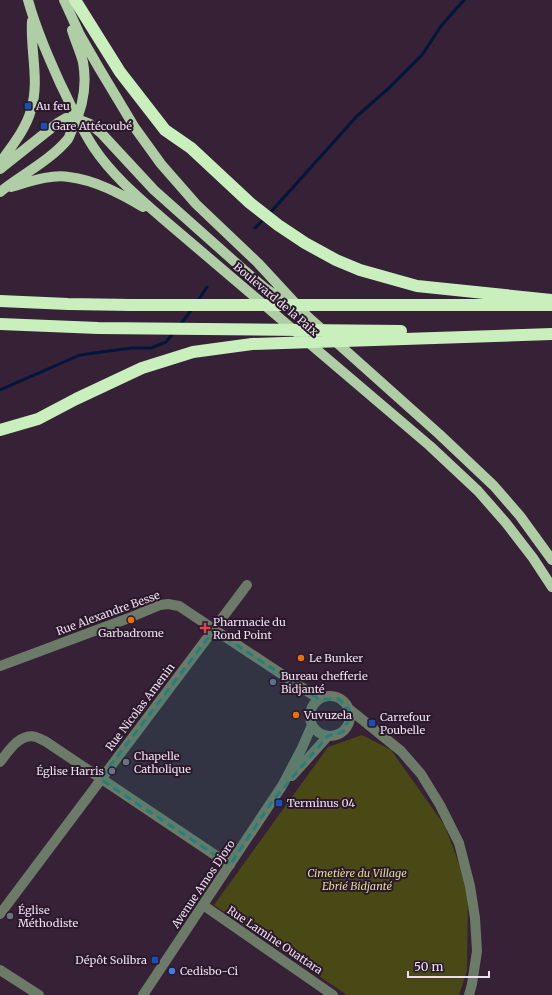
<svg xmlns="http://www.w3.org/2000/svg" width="552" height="995" font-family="Merriweather,serif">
<rect width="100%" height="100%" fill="#362136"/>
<path fill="#484915" d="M 362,735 L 391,750 L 445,826 L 468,888 L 467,971 L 459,995 L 347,995 L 214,905 L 328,747 Z"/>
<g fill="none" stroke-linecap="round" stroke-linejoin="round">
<path stroke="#00163a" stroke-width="3" d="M 269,214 L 357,116 L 389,88 L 422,55 L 441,26 L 464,0
M 255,228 L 265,218
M 197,302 L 207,287
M 180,325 L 193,308
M 0,390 L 80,355 L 131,348 L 151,348 L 166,342 L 174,332"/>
<path stroke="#6c7b68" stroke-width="10" d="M 0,666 L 129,618 L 160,605 L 168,604 L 179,606 L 319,699
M310 716a20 20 0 1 1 40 0a20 20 0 1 1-40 0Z
M 349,709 L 401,751 L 421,774 L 440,805 L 459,843 L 470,886 L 475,918 L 477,951 L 472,984 L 469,995
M 0,762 C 8,752 20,732 36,737 C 39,738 42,740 45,741 L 230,865
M 292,776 L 328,736
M 203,905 L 333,995
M 0,914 L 247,585
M 0,970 L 39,995
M 143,995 L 282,786 L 302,748 L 312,725"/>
<path stroke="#afcea5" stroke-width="10" d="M 28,0 C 36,29 48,56 60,83 C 71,105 80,127 94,148 C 112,175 138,197 162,218 L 430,446 L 478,491 L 506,523 L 533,558 L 552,587
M 64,0 L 80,35 L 99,68 L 135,128 L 161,164 L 196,204 L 258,263 L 307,316 L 439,434 L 494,486 L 520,516 L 552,560
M 0,163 C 11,147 26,129 31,110 C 40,81 30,50 32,21
M 0,169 L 59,122 L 66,118 L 77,119 L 90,124 L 102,134 L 154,190 L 245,271 L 266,289 L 292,306
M 11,187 C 29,182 50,174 69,177 C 95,180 121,194 143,207
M 0,192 C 21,175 51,160 68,139 C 70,136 71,131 73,128 C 83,107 87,84 83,62 C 80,51 75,40 72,30"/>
<path stroke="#c9efbd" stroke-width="12" d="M 75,0 L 120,72 L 165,130 L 191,148 L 250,203 L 278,225 L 305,243 L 336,260 L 360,270 L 417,286 L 552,300"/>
<path stroke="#c9efbd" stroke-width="12" d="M 0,301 L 68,304 L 131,305 L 552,305
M 0,324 L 98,328 L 401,331
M 0,430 L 38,419 L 76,399 L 142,368 L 193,352 L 252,344 L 552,334"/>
</g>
<path fill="#25807b" fill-opacity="0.2" stroke="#25807b" stroke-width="3" stroke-dasharray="8 5" stroke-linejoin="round" d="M 214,630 L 319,699 L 339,699 L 349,709 L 350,717 L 343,732 L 328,736 L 274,799 L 230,865 L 100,779 Z"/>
<g fill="#1a4fb4" stroke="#2b182c" stroke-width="1.5">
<rect x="24" y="102" width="8" height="8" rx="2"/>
<rect x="40" y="122" width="8" height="8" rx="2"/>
<rect x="368" y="719" width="8" height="8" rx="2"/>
<rect x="275" y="799" width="8" height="8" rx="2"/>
<rect x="151" y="956" width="8" height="8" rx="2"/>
</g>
<g fill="#e8710a" stroke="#2b182c" stroke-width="1.5">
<circle cx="131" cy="620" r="4"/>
<circle cx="301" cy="658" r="4"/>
<circle cx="296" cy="715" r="4"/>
</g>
<path fill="#e0444e" stroke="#2b182c" stroke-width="1.5" d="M203 622h4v4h4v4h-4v4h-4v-4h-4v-4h4z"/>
<circle fill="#5c6f8a" stroke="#2b182c" stroke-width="1.5" cx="273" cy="682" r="4"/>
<g fill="#6b7280" stroke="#2b182c" stroke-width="1.5">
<circle cx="126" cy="762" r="4"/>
<circle cx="112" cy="771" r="4"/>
<circle cx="10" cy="916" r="4"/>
</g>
<circle fill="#3f7fe0" stroke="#2b182c" stroke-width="1.5" cx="172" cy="971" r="4"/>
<g text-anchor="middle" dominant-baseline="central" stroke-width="4" stroke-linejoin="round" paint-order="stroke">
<g font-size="11" fill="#ecdeec" stroke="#2b182c" text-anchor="start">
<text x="36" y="106">Au feu</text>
<text x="52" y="126">Gare Attécoubé</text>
<text x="213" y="622">Pharmacie du<tspan x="213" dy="13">Rond Point</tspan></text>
<text x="131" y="633" text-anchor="middle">Garbadrome</text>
<text x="309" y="658">Le Bunker</text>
<text x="281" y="676">Bureau chefferie<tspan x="281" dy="13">Bidjanté</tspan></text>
<text x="304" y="715">Vuvuzela</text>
<text x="380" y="717">Carrefour<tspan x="380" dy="13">Poubelle</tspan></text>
<text x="134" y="756">Chapelle<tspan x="134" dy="13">Catholique</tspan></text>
<text x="104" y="771" text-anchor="end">Église Harris</text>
<text x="287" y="803">Terminus 04</text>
<text x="18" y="910">Église<tspan x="18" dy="13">Méthodiste</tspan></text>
<text x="147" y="960" text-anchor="end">Dépôt Solibra</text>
<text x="180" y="971">Cedisbo-Ci</text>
</g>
<g font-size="11" fill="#ecdeec" stroke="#2b182c">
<text transform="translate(276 299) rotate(40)">Boulevard de la Paix</text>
<text transform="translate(108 613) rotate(-20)">Rue Alexandre Besse</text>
<text transform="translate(140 707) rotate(-53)">Rue Nicolas Amenin</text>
<text transform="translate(203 884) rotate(-56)">Avenue Amos Djoro</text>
<text transform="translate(275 940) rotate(34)">Rue Lamine Ouattara</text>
</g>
<g font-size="11" font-style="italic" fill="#dadd88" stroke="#2b182c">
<text x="357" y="873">Cimetière du Village<tspan x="357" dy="13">Ebrié Bidjanté</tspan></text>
</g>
</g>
<path d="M408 971v6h81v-6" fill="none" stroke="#ecdeec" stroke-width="2"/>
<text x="414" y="971" font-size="12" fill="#ecdeec" stroke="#2b182c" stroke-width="3" paint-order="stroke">50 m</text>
</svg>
